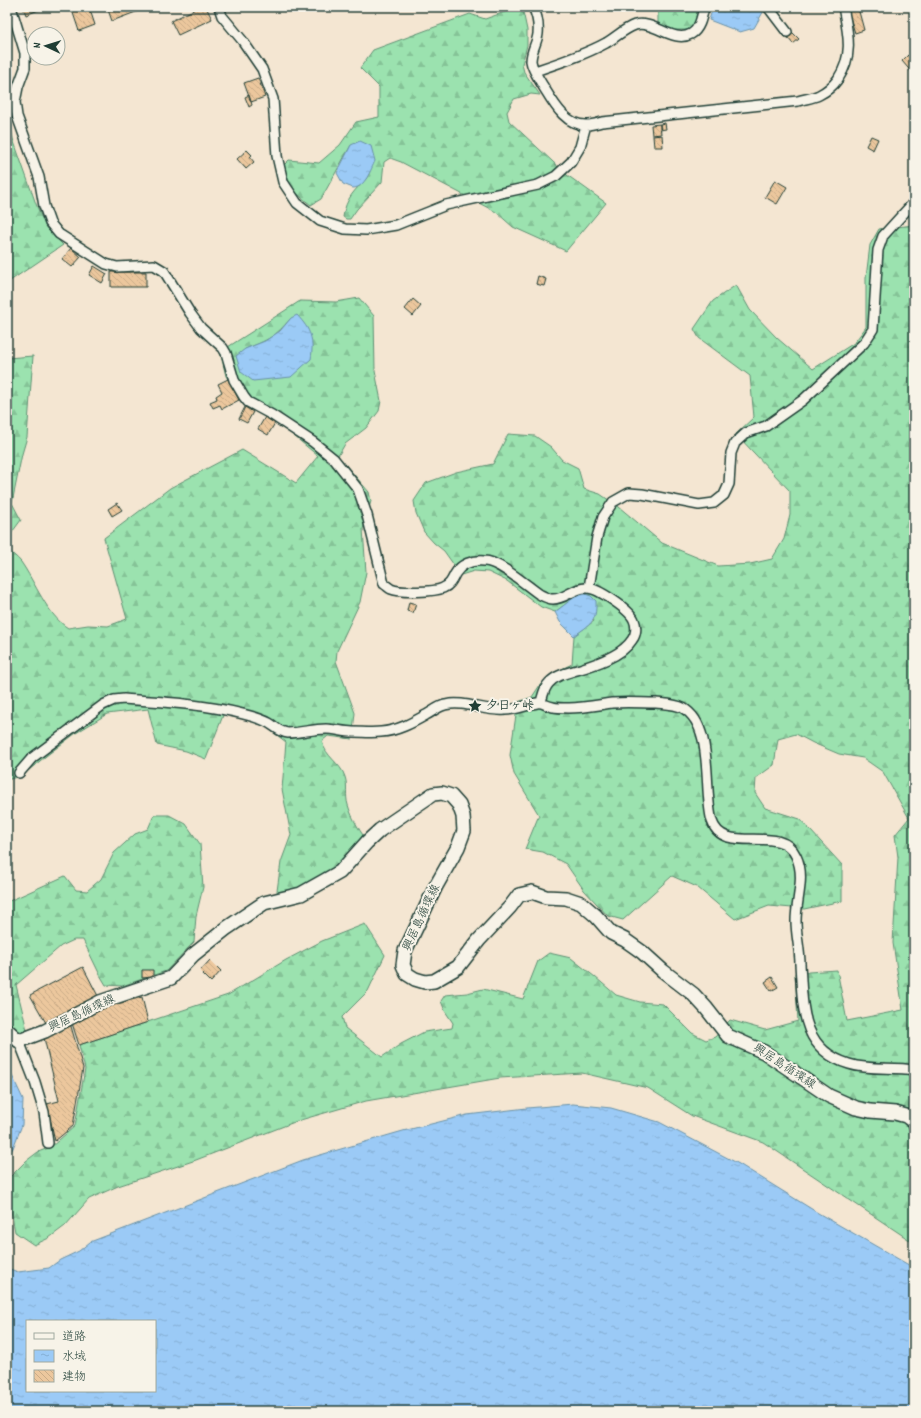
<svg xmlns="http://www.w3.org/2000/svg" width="921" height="1418" font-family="Dekko,'Klee One',sans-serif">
<defs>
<pattern id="forest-firs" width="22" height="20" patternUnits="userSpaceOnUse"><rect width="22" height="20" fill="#9be2af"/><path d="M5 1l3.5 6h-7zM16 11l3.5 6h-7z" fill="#85c397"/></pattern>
<pattern id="water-ripples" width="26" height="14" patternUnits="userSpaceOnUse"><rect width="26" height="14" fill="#9bcaf6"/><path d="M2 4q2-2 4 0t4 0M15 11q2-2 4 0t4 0" fill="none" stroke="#85aed4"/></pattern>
<pattern id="building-back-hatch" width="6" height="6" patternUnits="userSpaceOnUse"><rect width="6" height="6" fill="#ecc79d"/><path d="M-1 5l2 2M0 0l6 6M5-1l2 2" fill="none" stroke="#caac88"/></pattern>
</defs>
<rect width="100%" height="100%" fill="#f4e6d2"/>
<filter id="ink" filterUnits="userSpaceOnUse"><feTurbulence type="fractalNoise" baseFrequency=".025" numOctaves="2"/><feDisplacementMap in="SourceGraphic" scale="8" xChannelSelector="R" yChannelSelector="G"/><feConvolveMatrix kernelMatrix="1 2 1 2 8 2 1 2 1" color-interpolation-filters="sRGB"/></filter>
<g filter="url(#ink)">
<path fill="url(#forest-firs)" stroke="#5d9072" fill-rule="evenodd" d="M 519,7 L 522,7 L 527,30 L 527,45 L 522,64 L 524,72 L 540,95 L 531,94 L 514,99 L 507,112 L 509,121 L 567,175 L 606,203 L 566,251 L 513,227 L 496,212 L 401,162 L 390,158 L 384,162 L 382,182 L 357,209 L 350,219 L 346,219 L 343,217 C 346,198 354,191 367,178 L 351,145 L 321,199 L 311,205 C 295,193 288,186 284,165 L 289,160 L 319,163 L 340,145 L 356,122 L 379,117 L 379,87 L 360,68 L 373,50 L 470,14 L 485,19 Z
M 658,7 L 701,7 L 696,22 L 688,30 L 674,30 L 658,23 Z
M 7,105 L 13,139 L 36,204 L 46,228 L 63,245 L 7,283 Z
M 914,225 L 914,1243 L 763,1142 L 692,1116 L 648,1088 L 582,1073 L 500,1078 L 366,1101 L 297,1121 L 196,1160 L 118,1186 L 89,1199 L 65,1226 L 49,1238 L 34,1245 L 15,1232 L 9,1200 L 10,1177 L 26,1161 L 38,1152 L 51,1147 L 75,1126 L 85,1069 L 79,1045 L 228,995 L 286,960 L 322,941 L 365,924 L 385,955 L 368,991 L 342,1017 L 345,1028 L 382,1057 L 401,1044 L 424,1032 L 452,1028 L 453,1023 L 445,1011 L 441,1001 L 445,995 L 467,993 L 483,989 L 523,999 L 538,961 L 549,953 L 571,958 L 595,977 L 616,995 L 640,1002 L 663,1004 L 692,1033 L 706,1040 L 715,1037 L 730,1020 L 765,1030 L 798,1021 L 795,973 L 837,970 L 847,1021 L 903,1010 L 893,943 L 898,857 L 895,835 L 909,818 L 883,772 L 863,758 L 839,754 L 813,743 L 796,734 L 778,739 L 774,765 L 756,778 L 755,793 L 765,808 L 800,819 L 842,865 L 842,901 L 804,909 L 769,906 L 735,919 L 697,887 L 672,876 L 623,920 L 608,916 L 584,890 L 566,864 L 543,852 L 525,849 L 539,815 L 514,774 L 510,755 L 518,702 L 532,697 L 540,685 L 553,673 L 572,664 L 574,636 L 594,621 L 576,596 L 555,612 L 541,607 L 507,581 L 488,572 L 474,571 L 461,575 L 444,551 L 434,543 L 424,532 L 416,513 L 414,501 L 426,483 L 456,472 L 493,464 L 508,434 L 535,436 L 551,447 L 562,460 L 578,468 L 584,489 L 600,494 L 619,507 L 662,543 L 718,566 L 750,564 L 772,559 L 784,539 L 790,515 L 790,491 L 736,434 L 754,417 L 750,376 L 699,338 L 694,329 L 713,301 L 736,285 L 750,310 L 777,338 L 813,369 L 854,343 L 866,327 L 866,278 L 870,245 L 879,229 Z
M 359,298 L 374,316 L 375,371 L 381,401 L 379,411 L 366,428 L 345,444 L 338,456 L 369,492 L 371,501 L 363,529 L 366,572 L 360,602 L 337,651 L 336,661 L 355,713 L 352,739 L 328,736 L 322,741 C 325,757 341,763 345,777 C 348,785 345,796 348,805 C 352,819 361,833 370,845 L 342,876 L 307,898 L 282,904 L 277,891 L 281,862 L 291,835 L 282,789 L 286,742 L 265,726 L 248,720 L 224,713 L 206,759 L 186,751 L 157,745 L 148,709 L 107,714 L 76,733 L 46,756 L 23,775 L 7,780 L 7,549 C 11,553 17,557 21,562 C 35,582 47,615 68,628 L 88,625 L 108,626 L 127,619 L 104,538 L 170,488 L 242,450 L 296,483 L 318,456 L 282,426 L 243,404 L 226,376 L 220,352 L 300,301 L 336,302 ZM 291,318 L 253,381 L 245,349 C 268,340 275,337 291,318 Z
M 33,356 L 27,437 L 22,454 L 12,503 L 21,520 L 7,539 L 7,358 Z
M 154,815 L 169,815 L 186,824 L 200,844 L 203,887 L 196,916 L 194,942 L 166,971 L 122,986 L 106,985 L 100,975 L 83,940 L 74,940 L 61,946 L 16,985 L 27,1030 L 16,1032 L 7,1022 L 7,902 L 65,876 L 76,890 L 87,891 L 101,879 L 114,853 L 135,834 L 148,829 Z"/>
<path fill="url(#water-ripples)" stroke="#6992a8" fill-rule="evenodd" d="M 713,7 L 766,7 L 754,28 L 740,32 L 709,20 Z
M 360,141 L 371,146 L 375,161 C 371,169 365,188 353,188 C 350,187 346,185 343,184 L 337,173 L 351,145 Z
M 297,315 C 311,330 314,339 311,359 L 291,377 L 253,381 L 241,372 L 236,356 L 245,349 L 265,341 L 280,331 L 291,318 Z
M 585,594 L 591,596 L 596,601 C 597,623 590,624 574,636 L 560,622 L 555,612 L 576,596 Z
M 7,1065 L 23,1099 L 22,1125 L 13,1148 L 7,1157 Z
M 573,1104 L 611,1108 L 659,1122 L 739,1164 L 818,1213 L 914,1268 L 914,1411 L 7,1411 L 7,1268 L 18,1272 L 49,1268 L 60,1260 L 79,1251 L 90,1242 L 303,1160 L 403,1131 L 467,1115 L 527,1108 ZM 27,1321 L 155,1321 L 155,1391 L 27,1391 Z"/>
<path fill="url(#building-back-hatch)" stroke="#1f3d34" d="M 23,7 L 46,7 L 26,15 Z
M 71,7 L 89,7 L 95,25 L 79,31 Z
M 107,7 L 149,7 L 112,21 Z
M 199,7 L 206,7 L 212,19 L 178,35 L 171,21 Z
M 858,8 L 864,30 L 855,33 L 848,11 Z
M 792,32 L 799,39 L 793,44 L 787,37 Z
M 908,55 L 914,62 L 914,75 L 902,61 Z
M 258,78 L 265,97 L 251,102 L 244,83 Z
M 249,95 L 252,105 L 249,107 L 245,97 Z
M 665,123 L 666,129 L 660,130 L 660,124 Z
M 660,124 L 661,134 L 652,135 L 651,125 Z
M 662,135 L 663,147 L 654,147 L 653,136 Z
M 871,136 L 878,139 L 873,150 L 866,146 Z
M 247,150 L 252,155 L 250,157 L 254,162 L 246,169 L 237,159 Z
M 775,180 L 787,187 L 777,204 L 765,197 Z
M 71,248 L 81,257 L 72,267 L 62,259 Z
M 94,266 L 107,274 L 102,283 L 89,275 Z
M 111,272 L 146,272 L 146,287 L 111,287 Z
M 538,276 L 546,279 L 544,286 L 536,284 Z
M 413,299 L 421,306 L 413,316 L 405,309 Z
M 228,379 L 239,400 L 222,409 L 220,405 L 213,408 L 210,402 L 217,399 L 216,396 L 222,392 L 218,384 Z
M 245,407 L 253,412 L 247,423 L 239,419 Z
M 265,417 L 275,423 L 268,435 L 258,429 Z
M 117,503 L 122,510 L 112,516 L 108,509 Z
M 409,602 L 416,604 L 413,613 L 407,611 Z
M 210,960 L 221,971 L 211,982 L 200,971 Z
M 83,967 L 98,996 L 46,1023 L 30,995 Z
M 142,970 L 153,970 L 153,977 L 142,978 Z
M 772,977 L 778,987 L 771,991 L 765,982 Z
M 142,997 L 148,1022 L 79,1045 L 71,1020 L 99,1009 Z
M 70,1023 L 83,1068 L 73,1126 L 55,1141 L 47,1104 L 59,1101 L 44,1038 Z"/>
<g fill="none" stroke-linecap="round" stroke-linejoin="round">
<g stroke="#1f3d34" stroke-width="12">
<path id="minor" d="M 11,7 L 25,53 L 25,68 L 18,87 L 15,102 L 17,116 L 39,177 L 44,206 L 50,223 L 59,234 L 106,264 L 117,267 L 154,265 L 164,271 L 190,313 L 201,328 L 223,348 L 226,353 L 234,380 L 244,397 L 248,402 L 272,415 L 313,442 L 334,459 L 358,489 L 367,515 L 384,584 C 386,585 389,588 391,589 C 400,593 435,592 443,588 C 450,585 452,580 455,574 C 461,564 472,560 484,561 C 499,561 526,585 539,594 C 543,596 548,599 553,599 C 566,599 574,587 587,588 C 598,588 630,610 634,620 C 637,627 636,635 632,640 C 622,656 594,665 577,670 C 567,673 556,675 549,683 C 544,688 543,695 541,702
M 219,7 L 222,16 L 242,40 L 262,69 L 273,99 L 277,156 L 283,182 L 297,203 L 320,221 L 345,229 L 366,230 L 396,225 L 446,205 L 538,185 L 556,176 L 571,162 L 580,147 L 586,125
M 533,7 C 537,15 539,24 538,34 C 537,43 531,51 531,61 C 532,69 539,79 543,86 C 553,102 565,126 587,125 C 592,125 598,123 602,122 L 798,101 C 805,99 813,98 819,95 C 827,91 833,86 838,79 C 854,55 848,33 843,7
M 768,7 L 787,32
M 535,71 C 559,63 584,55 606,43 C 616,37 624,29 635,25 C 654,20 673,44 691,34 C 700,29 702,16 704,7
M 589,588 L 597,537 L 603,517 L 613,502 L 629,493 L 642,494 L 699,505 L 714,503 L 724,495 L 729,484 L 731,453 L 735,443 L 746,433 L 766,426 L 803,400 L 864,343 L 873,329 L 878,250 L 883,236 L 914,202
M 19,773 L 32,758 L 103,705 L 114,700 L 124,699 C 164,702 204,704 243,714 C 251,716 262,719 269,723 C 276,727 279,732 288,733 C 300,733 313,729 326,729 C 335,729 344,732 353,732 C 362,732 372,733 381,732 C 397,731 412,723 426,715 C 432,712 439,706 445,705 C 465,700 485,712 505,710 C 516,710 526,705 537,703 C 543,702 546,706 553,707 C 557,708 564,708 569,708 C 583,708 598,705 612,703 C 627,702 642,703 656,703 C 665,704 675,704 683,708 C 715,726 703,791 712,821 C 723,857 781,822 796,856 C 806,877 796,899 796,921 C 796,935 800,950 800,964 C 803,1006 800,1049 849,1064 C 870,1071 893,1066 914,1070
M 19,1041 L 35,1082 L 44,1112 L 48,1143"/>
</g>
<g stroke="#1f3d34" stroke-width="16">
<path id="secondary" d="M 7,8 L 10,7
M 7,1030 L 19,1041 L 45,1031 L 100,1002 L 171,978 L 193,955 L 227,928 L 264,903 L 301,894 L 340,872 L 367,842 L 380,830 L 433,794 L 442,793 L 451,796 L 459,805 L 463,816 L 464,831 L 458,847 L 436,886 L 405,951 L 403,965 L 407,974 L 415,979 L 425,982 L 434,981 L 458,967 L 479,940 L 510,907 L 519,895 L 532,892 L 546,897 L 566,898 L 581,903 L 596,916 L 611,933 L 625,940 L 642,952 L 663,971 L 693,994 L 706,1008 L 728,1036 L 764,1052 L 829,1096 L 856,1108 L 870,1111 L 895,1113 L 906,1116 L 914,1122"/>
</g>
<use href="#minor" stroke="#f7f3e8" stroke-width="9"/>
<use href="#secondary" stroke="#f7f3e8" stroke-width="13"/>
</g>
</g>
<defs>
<g id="sight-bare" transform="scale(1.08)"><path d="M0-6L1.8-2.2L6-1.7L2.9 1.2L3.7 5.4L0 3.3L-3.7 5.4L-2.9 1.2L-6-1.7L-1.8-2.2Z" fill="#1f3d34" stroke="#f7f3e8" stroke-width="2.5" paint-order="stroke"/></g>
</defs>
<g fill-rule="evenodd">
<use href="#sight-bare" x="475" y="706"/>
</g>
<g text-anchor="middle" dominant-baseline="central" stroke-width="4" stroke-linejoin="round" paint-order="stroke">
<g font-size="12" font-weight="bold" fill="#1f3d34" stroke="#f7f3e8" text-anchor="start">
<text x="486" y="706">夕日ヶ峠</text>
</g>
<g font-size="12" fill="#1f3d34" stroke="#f7f3e8">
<text transform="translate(422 918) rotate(-65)">興居島循環線</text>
<text transform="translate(82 1014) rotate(-25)">興居島循環線</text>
<text transform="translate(784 1067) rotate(33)">興居島循環線</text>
</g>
</g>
<rect width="921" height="1418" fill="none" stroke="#f7f3e8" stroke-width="24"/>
<rect x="12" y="12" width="897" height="1394" fill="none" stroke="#1f3d34" stroke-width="1.5" filter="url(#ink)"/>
<rect x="26" y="1320" width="130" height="72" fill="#f7f3e8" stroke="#a1aaa0"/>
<rect x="34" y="1333" width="20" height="6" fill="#f7f3e8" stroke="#a1aaa0"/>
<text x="62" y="1340" font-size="12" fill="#1f3d34">道路</text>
<rect x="34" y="1350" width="20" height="12" fill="url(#water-ripples)" stroke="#a1aaa0"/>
<text x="62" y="1360" font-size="12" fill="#1f3d34">水域</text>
<rect x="34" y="1370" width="20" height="12" fill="url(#building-back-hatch)" stroke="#a1aaa0"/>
<text x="62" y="1380" font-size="12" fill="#1f3d34">建物</text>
<g transform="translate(46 46) rotate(274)"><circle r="19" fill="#f7f3e8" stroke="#a1aaa0"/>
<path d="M0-3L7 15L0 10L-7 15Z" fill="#1f3d34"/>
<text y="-6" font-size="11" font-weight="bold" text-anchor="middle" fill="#1f3d34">N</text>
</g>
</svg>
